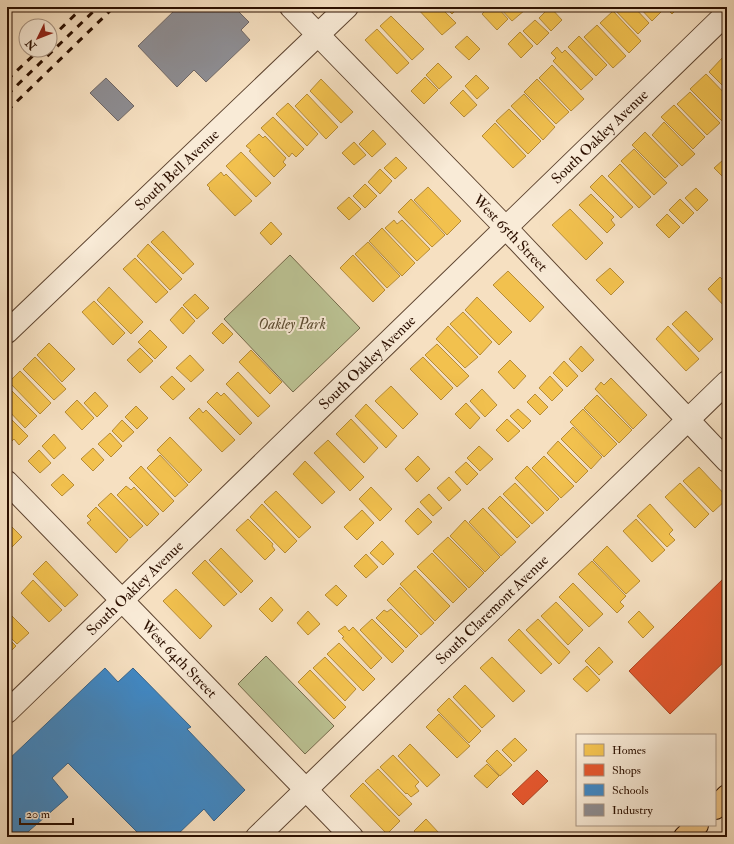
<svg xmlns="http://www.w3.org/2000/svg" width="734" height="844" font-family="'IM FELL Double Pica',serif">
<rect width="100%" height="100%" fill="#f6e0c1"/>
<filter id="stains"><feTurbulence type="fractalNoise" baseFrequency=".005" numOctaves="4"/><feColorMatrix values="0 0 0 0 .2 0 0 0 0 .09 0 0 0 0 .02 0 0 0 .5 -.17"/></filter>
<radialGradient id="worn" r=".72"><stop offset=".6" stop-color="#630" stop-opacity="0"/><stop offset="1" stop-color="#630" stop-opacity=".3"/></radialGradient>
<path fill="#bbc293" stroke="#74694a" d="M 290,255 L 360,328 L 293,392 L 224,319 Z
M 266,656 L 334,726 L 305,754 L 238,684 Z"/>
<path fill="#f2c14e" stroke="#b78c37" d="M 416,7 L 440,7 L 456,23 L 442,35 Z
M 445,7 L 459,7 L 452,14 Z
M 489,7 L 497,7 L 508,19 L 497,30 L 482,14 Z
M 499,7 L 522,7 L 525,10 L 512,21 Z
M 550,7 L 562,20 L 551,31 L 539,18 Z
M 612,7 L 634,7 L 649,23 L 638,34 Z
M 639,7 L 660,7 L 663,10 L 652,21 Z
M 665,7 L 679,7 L 672,14 Z
M 613,11 L 641,41 L 629,53 L 600,23 Z
M 391,16 L 424,49 L 412,60 L 380,26 Z
M 535,20 L 549,33 L 537,45 L 523,31 Z
M 597,25 L 626,56 L 613,68 L 584,37 Z
M 377,29 L 409,63 L 397,74 L 365,40 Z
M 520,32 L 533,46 L 521,58 L 508,44 Z
M 467,36 L 480,49 L 469,60 L 455,47 Z
M 579,36 L 607,65 L 596,76 L 568,47 Z
M 557,47 L 562,53 L 565,50 L 593,79 L 581,90 L 553,61 L 556,58 L 551,53 Z
M 723,57 L 727,61 L 727,90 L 709,72 Z
M 438,63 L 452,77 L 439,89 L 426,75 Z
M 552,65 L 584,99 L 571,111 L 539,78 Z
M 706,74 L 727,96 L 727,126 L 690,89 Z
M 476,75 L 489,88 L 477,99 L 465,86 Z
M 425,77 L 438,90 L 424,104 L 411,91 Z
M 321,79 L 353,112 L 341,123 L 310,91 Z
M 537,79 L 569,112 L 556,124 L 524,92 Z
M 463,90 L 477,105 L 464,117 L 450,103 Z
M 690,92 L 720,123 L 707,135 L 677,104 Z
M 307,94 L 338,127 L 326,139 L 295,106 Z
M 524,94 L 555,127 L 543,140 L 511,106 Z
M 288,103 L 318,134 L 307,146 L 276,114 Z
M 674,105 L 705,137 L 693,149 L 661,117 Z
M 509,109 L 541,141 L 528,154 L 496,121 Z
M 273,117 L 304,149 L 296,157 L 292,153 L 289,157 L 261,128 Z
M 664,122 L 695,154 L 682,166 L 652,135 Z
M 495,123 L 526,156 L 513,168 L 482,136 Z
M 373,130 L 386,144 L 372,157 L 359,144 Z
M 645,132 L 678,166 L 665,178 L 632,145 Z
M 259,134 L 263,138 L 265,136 L 286,158 L 283,162 L 286,165 L 274,177 L 249,151 L 251,150 L 246,146 Z
M 354,142 L 366,155 L 354,165 L 342,153 Z
M 634,149 L 667,183 L 654,195 L 621,161 Z
M 241,152 L 271,183 L 256,197 L 226,166 Z
M 396,157 L 407,168 L 395,179 L 384,168 Z
M 723,160 L 727,164 L 727,181 L 714,168 Z
M 620,164 L 651,197 L 639,208 L 608,176 Z
M 380,169 L 392,181 L 380,194 L 368,182 Z
M 221,172 L 224,176 L 226,174 L 252,201 L 235,216 L 209,189 L 210,188 L 207,185 Z
M 602,175 L 633,207 L 621,218 L 590,187 Z
M 365,184 L 377,196 L 365,208 L 353,196 Z
M 428,187 L 461,221 L 447,235 L 414,200 Z
M 696,188 L 708,200 L 697,211 L 685,198 Z
M 591,194 L 614,217 L 611,220 L 615,225 L 607,233 L 579,205 Z
M 349,197 L 361,209 L 349,220 L 337,208 Z
M 411,199 L 445,235 L 432,247 L 398,212 Z
M 680,199 L 694,213 L 683,224 L 669,210 Z
M 570,209 L 603,243 L 586,260 L 552,225 Z
M 667,214 L 680,227 L 669,238 L 656,225 Z
M 394,220 L 397,224 L 402,220 L 430,249 L 417,261 L 385,228 Z
M 271,222 L 282,234 L 271,245 L 260,233 Z
M 382,228 L 415,263 L 402,276 L 369,241 Z
M 163,231 L 194,264 L 183,274 L 151,242 Z
M 368,242 L 400,276 L 387,288 L 355,254 Z
M 148,244 L 182,279 L 170,290 L 137,256 Z
M 353,255 L 385,290 L 373,302 L 340,268 Z
M 135,258 L 168,292 L 156,303 L 123,269 Z
M 610,268 L 624,282 L 611,295 L 596,280 Z
M 508,271 L 544,307 L 530,322 L 493,285 Z
M 720,277 L 727,284 L 727,309 L 708,289 Z
M 109,287 L 143,322 L 131,334 L 97,300 Z
M 195,294 L 209,308 L 197,319 L 183,305 Z
M 477,297 L 512,332 L 499,345 L 465,310 Z
M 94,301 L 125,333 L 113,345 L 82,312 Z
M 182,307 L 195,321 L 183,334 L 170,320 Z
M 686,311 L 713,339 L 699,352 L 672,324 Z
M 463,312 L 492,342 L 480,355 L 450,324 Z
M 222,323 L 233,334 L 223,344 L 212,333 Z
M 448,326 L 478,357 L 465,368 L 436,339 Z
M 668,326 L 699,359 L 686,371 L 656,339 Z
M 150,330 L 167,347 L 155,359 L 138,342 Z
M 49,343 L 75,369 L 62,382 L 37,355 Z
M 437,344 L 469,376 L 457,387 L 425,355 Z
M 581,346 L 594,360 L 582,372 L 569,359 Z
M 140,348 L 153,361 L 140,373 L 127,360 Z
M 251,350 L 282,382 L 270,394 L 239,362 Z
M 190,355 L 204,370 L 191,382 L 176,368 Z
M 35,357 L 66,389 L 54,400 L 23,369 Z
M 423,357 L 453,388 L 441,400 L 410,369 Z
M 510,360 L 526,376 L 514,389 L 498,372 Z
M 564,361 L 578,376 L 567,387 L 553,373 Z
M 20,371 L 51,403 L 40,414 L 9,382 Z
M 238,372 L 270,406 L 258,417 L 226,384 Z
M 172,376 L 185,389 L 173,400 L 160,387 Z
M 550,376 L 563,390 L 552,401 L 539,388 Z
M 611,378 L 647,415 L 633,429 L 595,389 L 601,382 L 604,385 Z
M 7,386 L 37,416 L 25,428 L 7,409 Z
M 391,386 L 418,414 L 403,429 L 375,401 Z
M 482,389 L 497,405 L 485,417 L 470,401 Z
M 95,392 L 108,406 L 97,417 L 84,403 Z
M 217,392 L 221,396 L 224,393 L 252,423 L 240,435 L 207,402 Z
M 535,394 L 548,407 L 540,415 L 527,402 Z
M 597,395 L 632,430 L 619,443 L 584,408 Z
M 77,400 L 94,418 L 82,430 L 65,412 Z
M 466,403 L 480,418 L 470,429 L 455,414 Z
M 366,404 L 397,436 L 386,448 L 355,416 Z
M 136,406 L 148,418 L 137,429 L 125,417 Z
M 199,408 L 203,413 L 206,410 L 235,440 L 222,452 L 189,418 Z
M 518,409 L 531,421 L 523,429 L 510,416 Z
M 583,409 L 617,444 L 604,457 L 570,422 Z
M 7,415 L 28,436 L 19,445 L 14,439 L 11,442 L 7,438 Z
M 351,419 L 378,448 L 364,463 L 336,434 Z
M 507,419 L 520,431 L 508,442 L 496,430 Z
M 122,420 L 134,432 L 123,442 L 112,431 Z
M 573,427 L 602,457 L 591,469 L 561,439 Z
M 110,433 L 122,446 L 111,457 L 98,444 Z
M 54,434 L 66,448 L 54,459 L 42,446 Z
M 170,437 L 202,470 L 189,483 L 157,450 Z
M 328,440 L 364,477 L 350,491 L 314,453 Z
M 558,441 L 588,471 L 576,483 L 547,453 Z
M 479,446 L 493,459 L 480,471 L 467,458 Z
M 93,448 L 104,460 L 93,471 L 81,459 Z
M 39,450 L 51,463 L 40,473 L 28,461 Z
M 160,455 L 188,485 L 175,497 L 147,468 Z
M 418,456 L 430,469 L 417,482 L 405,469 Z
M 544,456 L 574,486 L 561,498 L 532,468 Z
M 305,461 L 335,492 L 322,504 L 293,474 Z
M 466,462 L 478,474 L 467,485 L 455,472 Z
M 141,466 L 174,501 L 163,512 L 129,478 Z
M 527,466 L 559,499 L 547,511 L 515,478 Z
M 699,467 L 727,497 L 727,499 L 713,512 L 683,481 Z
M 63,474 L 74,485 L 62,496 L 51,485 Z
M 449,477 L 461,490 L 449,501 L 437,488 Z
M 515,483 L 544,513 L 532,524 L 503,494 Z
M 680,483 L 709,514 L 695,528 L 665,497 Z
M 126,486 L 131,490 L 134,487 L 159,514 L 147,526 L 117,495 Z
M 371,487 L 392,509 L 380,521 L 359,499 Z
M 276,491 L 311,527 L 299,538 L 264,502 Z
M 111,493 L 143,526 L 130,538 L 98,505 Z
M 429,494 L 442,508 L 433,516 L 420,502 Z
M 500,496 L 530,526 L 517,538 L 488,508 Z
M 262,504 L 297,541 L 285,553 L 250,517 Z
M 650,504 L 673,530 L 669,534 L 675,540 L 667,547 L 637,516 Z
M 96,507 L 128,540 L 116,553 L 87,523 L 91,520 L 87,516 Z
M 418,508 L 432,522 L 418,535 L 405,521 Z
M 483,508 L 516,542 L 501,556 L 469,522 Z
M 362,510 L 374,523 L 357,540 L 344,527 Z
M 248,519 L 273,544 L 272,546 L 275,550 L 265,560 L 236,530 Z
M 636,519 L 665,550 L 652,562 L 623,531 Z
M 465,520 L 500,557 L 485,572 L 450,536 Z
M 11,526 L 22,537 L 9,550 L 7,548 L 7,530 Z
M 448,537 L 484,573 L 469,588 L 433,551 Z
M 382,541 L 394,554 L 383,565 L 370,553 Z
M 607,546 L 640,581 L 626,594 L 593,560 Z
M 221,548 L 253,581 L 241,593 L 209,560 Z
M 432,553 L 467,589 L 453,603 L 417,567 Z
M 366,554 L 378,567 L 366,578 L 354,566 Z
M 205,560 L 237,594 L 224,606 L 192,573 Z
M 46,561 L 78,595 L 65,607 L 33,574 Z
M 592,561 L 626,596 L 620,602 L 624,606 L 617,613 L 578,574 Z
M 415,570 L 450,606 L 435,621 L 400,584 Z
M 33,580 L 62,610 L 49,622 L 21,593 Z
M 573,583 L 603,614 L 589,627 L 559,597 Z
M 336,585 L 347,596 L 337,606 L 325,595 Z
M 400,587 L 434,623 L 421,635 L 387,600 Z
M 176,589 L 212,626 L 200,639 L 163,601 Z
M 271,597 L 283,610 L 272,622 L 259,609 Z
M 556,602 L 583,630 L 568,645 L 541,616 Z
M 391,609 L 418,636 L 406,648 L 376,618 L 384,610 L 387,612 Z
M 7,611 L 29,633 L 17,644 L 7,634 Z
M 308,611 L 320,624 L 308,635 L 297,623 Z
M 639,611 L 654,627 L 643,638 L 628,622 Z
M 372,619 L 404,651 L 392,663 L 360,630 Z
M 538,619 L 570,652 L 559,664 L 526,630 Z
M 345,626 L 349,631 L 353,627 L 382,658 L 371,669 L 342,638 L 344,637 L 338,631 Z
M 519,629 L 552,664 L 541,674 L 508,640 Z
M 7,637 L 16,646 L 7,655 Z
M 339,643 L 375,679 L 363,691 L 327,654 Z
M 599,647 L 613,662 L 599,675 L 585,661 Z
M 325,657 L 356,689 L 345,701 L 313,668 Z
M 492,657 L 525,691 L 513,702 L 480,668 Z
M 587,666 L 600,680 L 587,692 L 573,679 Z
M 310,670 L 346,707 L 334,719 L 298,682 Z
M 465,685 L 495,716 L 482,728 L 453,697 Z
M 449,698 L 481,731 L 469,743 L 437,710 Z
M 439,714 L 470,746 L 457,758 L 426,727 Z
M 515,738 L 527,750 L 514,762 L 502,750 Z
M 410,744 L 440,775 L 427,787 L 398,756 Z
M 497,750 L 512,765 L 500,776 L 486,761 Z
M 393,755 L 419,782 L 415,786 L 419,791 L 411,797 L 407,793 L 406,794 L 380,767 Z
M 487,764 L 499,776 L 487,788 L 474,776 Z
M 378,769 L 412,804 L 399,816 L 365,781 Z
M 363,783 L 400,821 L 387,834 L 350,796 Z
M 426,819 L 439,833 L 434,837 L 420,837 L 414,831 Z"/>
<path fill="#e4572e" stroke="#ad4220" d="M 727,575 L 727,659 L 670,714 L 629,671 Z
M 537,770 L 548,781 L 523,805 L 512,794 Z"/>
<path fill="#3f88c5" stroke="#39648a" d="M 105,668 L 118,682 L 133,668 L 191,727 L 187,729 L 245,790 L 214,821 L 204,809 L 175,837 L 142,837 L 68,763 L 52,778 L 68,797 L 22,837 L 7,837 L 7,761 Z"/>
<path fill="#8d8d92" stroke="#706866" d="M 178,7 L 234,7 L 249,22 L 241,30 L 250,40 L 206,82 L 194,70 L 177,87 L 138,46 Z
M 106,78 L 134,106 L 118,121 L 90,93 Z"/>
<g fill="none" stroke-linecap="round" stroke-linejoin="round">
<g stroke="#5e4430" stroke-width="24">
<g id="minor">
<path id="s1" d="M 291,7 L 506,228 L 727,461"/>
<path id="s2" d="M 7,332 L 347,7"/>
<path id="s3" d="M 7,482 L 352,837"/>
<path id="s4" d="M 7,712 L 727,13"/>
<path id="s5" d="M 257,837 L 727,382"/>
</g>
</g>
<g stroke="#2c1000" stroke-width="24">
<path id="major" d="M 715,808 L 727,796
M 685,837 L 697,825"/>
</g>
<use href="#minor" stroke="#f9ebd7" stroke-width="22"/>
<use href="#major" stroke="#ebc080" stroke-width="22"/>
<path stroke="#2c1000" stroke-width="3" stroke-dasharray="7 7" stroke-linecap="butt" d="M 50,39 L 83,7
M 7,80 L 39,50
M 7,95 L 98,7
M 7,111 L 114,7"/>
</g>
<g text-anchor="middle" dominant-baseline="central" stroke-width="4" stroke-linejoin="round" paint-order="stroke">
<g font-size="15" fill="#2c1000" stroke="#f9ebd7">
<text stroke="none"><textPath href="#s4" startOffset="826">South Oakley Avenue</textPath></text>
<text stroke="none"><textPath href="#s2" startOffset="235">South Bell Avenue</textPath></text>
<text stroke="none"><textPath href="#s1" startOffset="315">West 65th Street</textPath></text>
<text stroke="none"><textPath href="#s4" startOffset="502">South Oakley Avenue</textPath></text>
<text stroke="none"><textPath href="#s4" startOffset="178">South Oakley Avenue</textPath></text>
<text stroke="none"><textPath href="#s5" startOffset="327">South Claremont Avenue</textPath></text>
<text stroke="none"><textPath href="#s3" startOffset="247">West 64th Street</textPath></text>
</g>
<g font-size="15" font-style="italic" fill="#5e4e33" stroke="#f9ebd7">
<text x="292" y="324">Oakley Park</text>
</g>
</g>
<rect width="734" height="844" fill="none" stroke="#f6e0c1" stroke-width="24"/>
<rect x="8" y="8" width="718" height="828" fill="none" stroke="#2c1000" stroke-width="2"/>
<rect x="12" y="12" width="710" height="820" fill="none" stroke="#2c1000"/>
<rect x="576" y="734" width="140" height="92" fill="#f9ebd7" stroke="#a79381"/>
<rect x="584" y="744" width="20" height="12" fill="#f2c14e" stroke="#a79381"/>
<text x="612" y="754" font-size="12" fill="#2c1000">Homes</text>
<rect x="584" y="764" width="20" height="12" fill="#e4572e" stroke="#a79381"/>
<text x="612" y="774" font-size="12" fill="#2c1000">Shops</text>
<rect x="584" y="784" width="20" height="12" fill="#3f88c5" stroke="#a79381"/>
<text x="612" y="794" font-size="12" fill="#2c1000">Schools</text>
<rect x="584" y="804" width="20" height="12" fill="#8d8d92" stroke="#a79381"/>
<text x="612" y="814" font-size="12" fill="#2c1000">Industry</text>
<g transform="translate(38 38) rotate(227)"><circle r="19" fill="#f9ebd7" stroke="#a79381"/>
<path d="M0-3L7 15L0 10L-7 15Z" fill="#8f2418"/>
<text y="-6" font-size="11" font-weight="bold" text-anchor="middle" fill="#2c1000">N</text>
</g>
<path d="M20 818v6h53v-6" fill="none" stroke="#2c1000" stroke-width="2"/>
<text x="26" y="818" font-size="12" fill="#2c1000" stroke="#f9ebd7" stroke-width="3" paint-order="stroke">20 m</text>
<rect width="100%" height="100%" filter="url(#stains)"/>
<rect width="100%" height="100%" fill="url(#worn)"/>
</svg>
